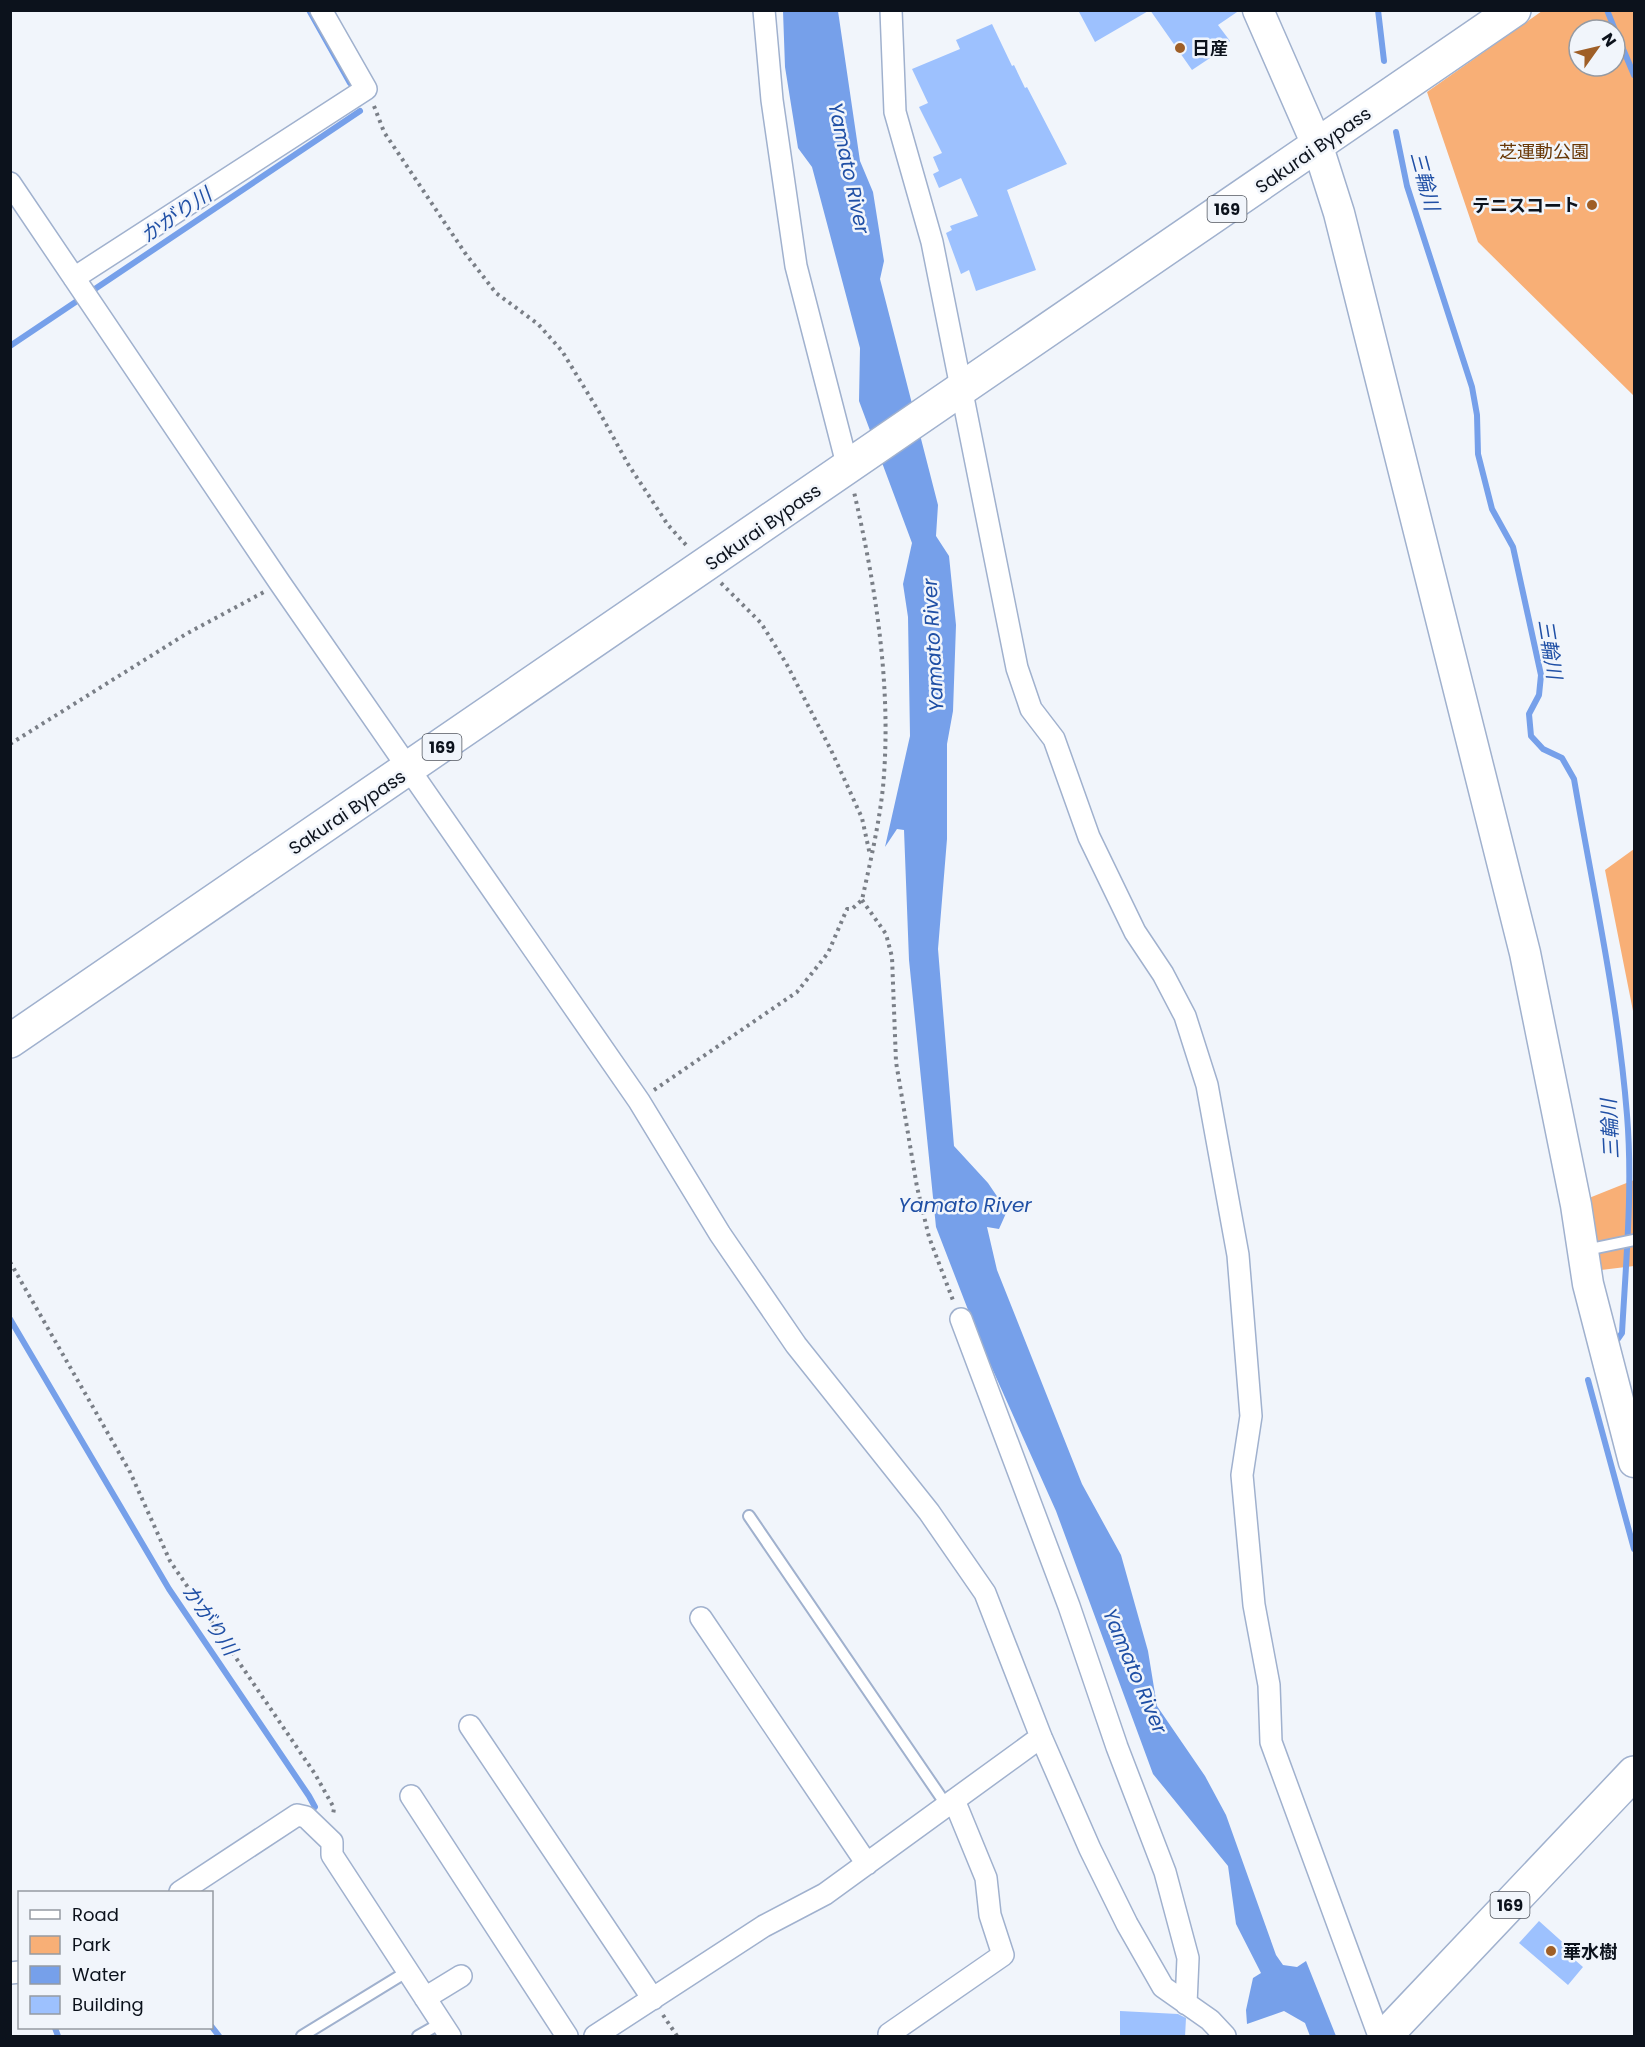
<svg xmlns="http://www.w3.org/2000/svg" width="1645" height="2047" font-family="Poppins,'Noto Sans JP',sans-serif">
<rect width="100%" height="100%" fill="#f1f5fb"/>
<path fill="#f8af76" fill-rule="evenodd" d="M 1542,11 L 1634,11 L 1634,396 L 1478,242 L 1427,92 ZM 1579,30 L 1615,30 L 1615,66 L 1579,66 Z
M 1634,849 L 1634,1016 L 1605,870 Z
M 1634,1180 L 1634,1266 L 1601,1270 L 1589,1198 Z"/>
<path fill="#76a0ea" d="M 783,11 L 838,11 L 860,161 L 873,192 L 884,261 L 880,279 L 938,505 L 936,536 L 949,556 L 956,625 L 953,711 L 947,744 L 947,839 L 938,949 L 954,1146 L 988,1183 L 1007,1211 L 999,1229 L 987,1227 L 997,1270 L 1082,1484 L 1121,1555 L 1148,1651 L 1157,1706 L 1205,1776 L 1226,1815 L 1276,1955 L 1283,1965 L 1297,1967 L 1306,1961 L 1336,2036 L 1310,2036 L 1305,2023 L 1284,2011 L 1247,2024 L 1246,2010 L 1253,1978 L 1261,1973 L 1236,1924 L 1228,1866 L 1153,1774 L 1056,1511 L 982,1346 L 936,1227 L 909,960 L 904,830 L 897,829 L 885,847 L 910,736 L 908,617 L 903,584 L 912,543 L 859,401 L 860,348 L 812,167 L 798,148 L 785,67 Z"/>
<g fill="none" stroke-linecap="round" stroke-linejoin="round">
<path stroke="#76a0ea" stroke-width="6" d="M 309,10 L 350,83
M 1378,10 L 1384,61
M 1607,10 L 1615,30
M 1615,30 L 1634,75
M 1396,132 L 1407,186 L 1472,387 L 1477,415 L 1478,454 L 1492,509 L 1513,547 L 1541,675 L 1539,695 L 1529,714 L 1531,736 L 1543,749 L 1562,758 L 1574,779 C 1593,890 1618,1002 1627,1115 C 1633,1187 1626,1261 1622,1333 L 1615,1343
M 10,346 L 360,111
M 10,1319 L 169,1589 L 309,1796 L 315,1807 L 309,1813
M 1588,1380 L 1634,1549
M 212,2027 L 219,2036
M 55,2028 L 58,2036"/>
</g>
<path fill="#9dc1fe" d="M 1078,10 L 1150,10 L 1095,42 Z
M 1150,10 L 1240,10 L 1218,25 L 1230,41 L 1223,46 L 1225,48 L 1192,70 Z
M 992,24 L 1012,66 L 1014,65 L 1025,88 L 1027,87 L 1067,164 L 1007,190 L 1036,270 L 976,291 L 969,270 L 961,274 L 946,233 L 952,230 L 950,226 L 978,216 L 961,178 L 939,188 L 933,174 L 939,171 L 933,157 L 942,153 L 919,107 L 928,103 L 912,69 L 960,49 L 956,40 Z
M 1539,1921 L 1578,1956 L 1575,1960 L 1583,1967 L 1568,1985 L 1519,1943 Z
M 1120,2011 L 1178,2014 L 1186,2018 L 1185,2037 L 1120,2037 Z"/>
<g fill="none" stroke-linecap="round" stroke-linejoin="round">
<g stroke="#a0b1ce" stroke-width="14">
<path id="lane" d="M 1586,1250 L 1634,1240
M 749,1516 L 947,1806
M 302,2036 L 408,1971
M 418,2036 L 441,2023"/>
</g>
<g stroke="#a0b1ce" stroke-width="24">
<path id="street" d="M 764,10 L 772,100 L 796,266 L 848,468
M 891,10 L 895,112 L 932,242 L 1017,668 L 1031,709 L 1054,739 L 1089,837 L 1135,932 L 1163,974 L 1185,1016 L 1207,1085 L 1238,1255 L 1251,1416 L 1242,1475 L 1254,1605 L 1269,1685 L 1271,1742 L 1379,2036
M 10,183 L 280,583 L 639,1101 L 720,1234 L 796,1345 L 929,1512 L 985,1593 L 1041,1737 L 1090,1849 L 1127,1924 L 1163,1987 L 1210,2020 L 1225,2036
M 74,278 L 366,89 L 321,10
M 961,1319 L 1069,1606 L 1117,1747 L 1165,1872 L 1188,1958 L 1186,2004
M 701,1618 L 867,1864
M 470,1726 L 653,1999
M 411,1796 L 567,2036
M 180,1892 L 297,1815 L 306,1817 L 332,1842 L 332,1855 L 450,2036
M 10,1973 L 20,1972
M 425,1998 L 461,1976
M 595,2036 L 764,1926 L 825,1894 L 1041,1737
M 891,2036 L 889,2034 L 1003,1955 L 990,1915 L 986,1878 L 954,1800"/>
</g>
<g stroke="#a0b1ce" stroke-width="33">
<path id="secondary" d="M 1258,10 L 1318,147 L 1339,213 L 1525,953 L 1576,1205 L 1588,1284 L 1634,1462"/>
</g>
<g stroke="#a0b1ce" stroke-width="36">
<path id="highway" d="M 10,1041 L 1514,10
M 1385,2036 L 1634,1773"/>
</g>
<path stroke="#7a7f87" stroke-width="4" stroke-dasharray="3 4.5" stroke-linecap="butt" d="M 374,106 L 384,132 L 465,253 L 496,293 L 538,324 L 562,351 L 601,415 L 628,464 L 668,525 L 687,546
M 721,583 L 761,623 L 786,663 L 831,750 L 862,818 L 870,855
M 10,744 L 186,634 L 264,592
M 862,900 L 886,934 L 892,957 L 896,1062 L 917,1187 L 929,1237 L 954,1303
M 654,1090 L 797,992 L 828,953 L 847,909 L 852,909 L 862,900 C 870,863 879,825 883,787 C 892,689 876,587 854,492
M 10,1262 L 130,1472 L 170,1561 L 315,1774 L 334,1808 L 333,1815
M 663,2015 L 677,2036"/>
<use href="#lane" stroke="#fff" stroke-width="10"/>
<use href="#street" stroke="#fff" stroke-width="21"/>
<use href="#secondary" stroke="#fff" stroke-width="30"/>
<use href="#highway" stroke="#fff" stroke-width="33"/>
</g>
<g fill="#9f5f27" stroke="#f1f5fb" stroke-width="2">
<circle cx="1180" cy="48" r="6"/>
<circle cx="1592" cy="205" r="6"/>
<circle cx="1551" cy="1951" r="6"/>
</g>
<g text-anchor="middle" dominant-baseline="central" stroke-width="5" stroke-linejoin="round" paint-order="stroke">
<g fill="#f1f5fb" stroke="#51565f" stroke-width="1.5">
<rect x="1207.5" y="196" width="39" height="26" rx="4.5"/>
<rect x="422.5" y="734" width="39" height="26" rx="4.5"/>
<rect x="1490.5" y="1892" width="39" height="26" rx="4.5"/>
</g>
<g font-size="16" font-weight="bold" fill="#0c121c">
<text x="1227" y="209">169</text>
<text x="442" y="747">169</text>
<text x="1510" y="1905">169</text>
</g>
<g font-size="18" font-weight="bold" fill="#0c121c" stroke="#f1f5fb" text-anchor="start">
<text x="1192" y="48">日産</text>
<text x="1580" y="205" text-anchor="end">テニスコート</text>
<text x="1563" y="1951">華水樹</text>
</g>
<g font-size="18" fill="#0c121c" stroke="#f1f5fb">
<text transform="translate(1313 150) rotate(-35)">Sakurai Bypass</text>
<text transform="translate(763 527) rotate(-35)">Sakurai Bypass</text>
<text transform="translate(347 812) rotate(-34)">Sakurai Bypass</text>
</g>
<g font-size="18" fill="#683706" stroke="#f1f5fb">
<text x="1544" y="151">芝運動公園</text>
</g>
<g font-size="20" font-style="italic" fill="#1f4fa5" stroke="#f1f5fb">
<text transform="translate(849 168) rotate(78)">Yamato River</text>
<text transform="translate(1425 181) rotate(75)">三輪川</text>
<text transform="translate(176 215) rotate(-34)">かがり川</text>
<text transform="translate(933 645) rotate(-93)">Yamato River</text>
<text transform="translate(1550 649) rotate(81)">三輪川</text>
<text transform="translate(1610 1129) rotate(-93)">三輪川</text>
<text x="965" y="1205">Yamato River</text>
<text transform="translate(210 1620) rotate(56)">かがり川</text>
<text transform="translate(1135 1671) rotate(67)">Yamato River</text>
</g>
</g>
<rect width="1645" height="2047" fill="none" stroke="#0c121c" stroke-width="24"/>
<rect x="18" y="1891" width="195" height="138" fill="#f1f5fb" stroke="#959aa2" stroke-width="1.5"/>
<rect x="30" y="1910" width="30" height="9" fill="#ffffff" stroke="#959aa2" stroke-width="1.5"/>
<text x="72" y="1921" font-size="18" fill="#0c121c">Road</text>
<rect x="30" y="1936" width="30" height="18" fill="#f8af76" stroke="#959aa2" stroke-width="1.5"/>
<text x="72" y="1951" font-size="18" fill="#0c121c">Park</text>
<rect x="30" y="1966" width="30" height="18" fill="#76a0ea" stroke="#959aa2" stroke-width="1.5"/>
<text x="72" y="1981" font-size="18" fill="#0c121c">Water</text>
<rect x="30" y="1996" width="30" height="18" fill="#9dc1fe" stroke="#959aa2" stroke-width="1.5"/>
<text x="72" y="2011" font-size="18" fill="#0c121c">Building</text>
<g transform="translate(1597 48) rotate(56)"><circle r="28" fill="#f1f5fb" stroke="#959aa2" stroke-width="1.5"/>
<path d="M0-4.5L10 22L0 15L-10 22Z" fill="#9f5f27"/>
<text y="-9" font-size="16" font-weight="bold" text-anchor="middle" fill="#0c121c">N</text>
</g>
</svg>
